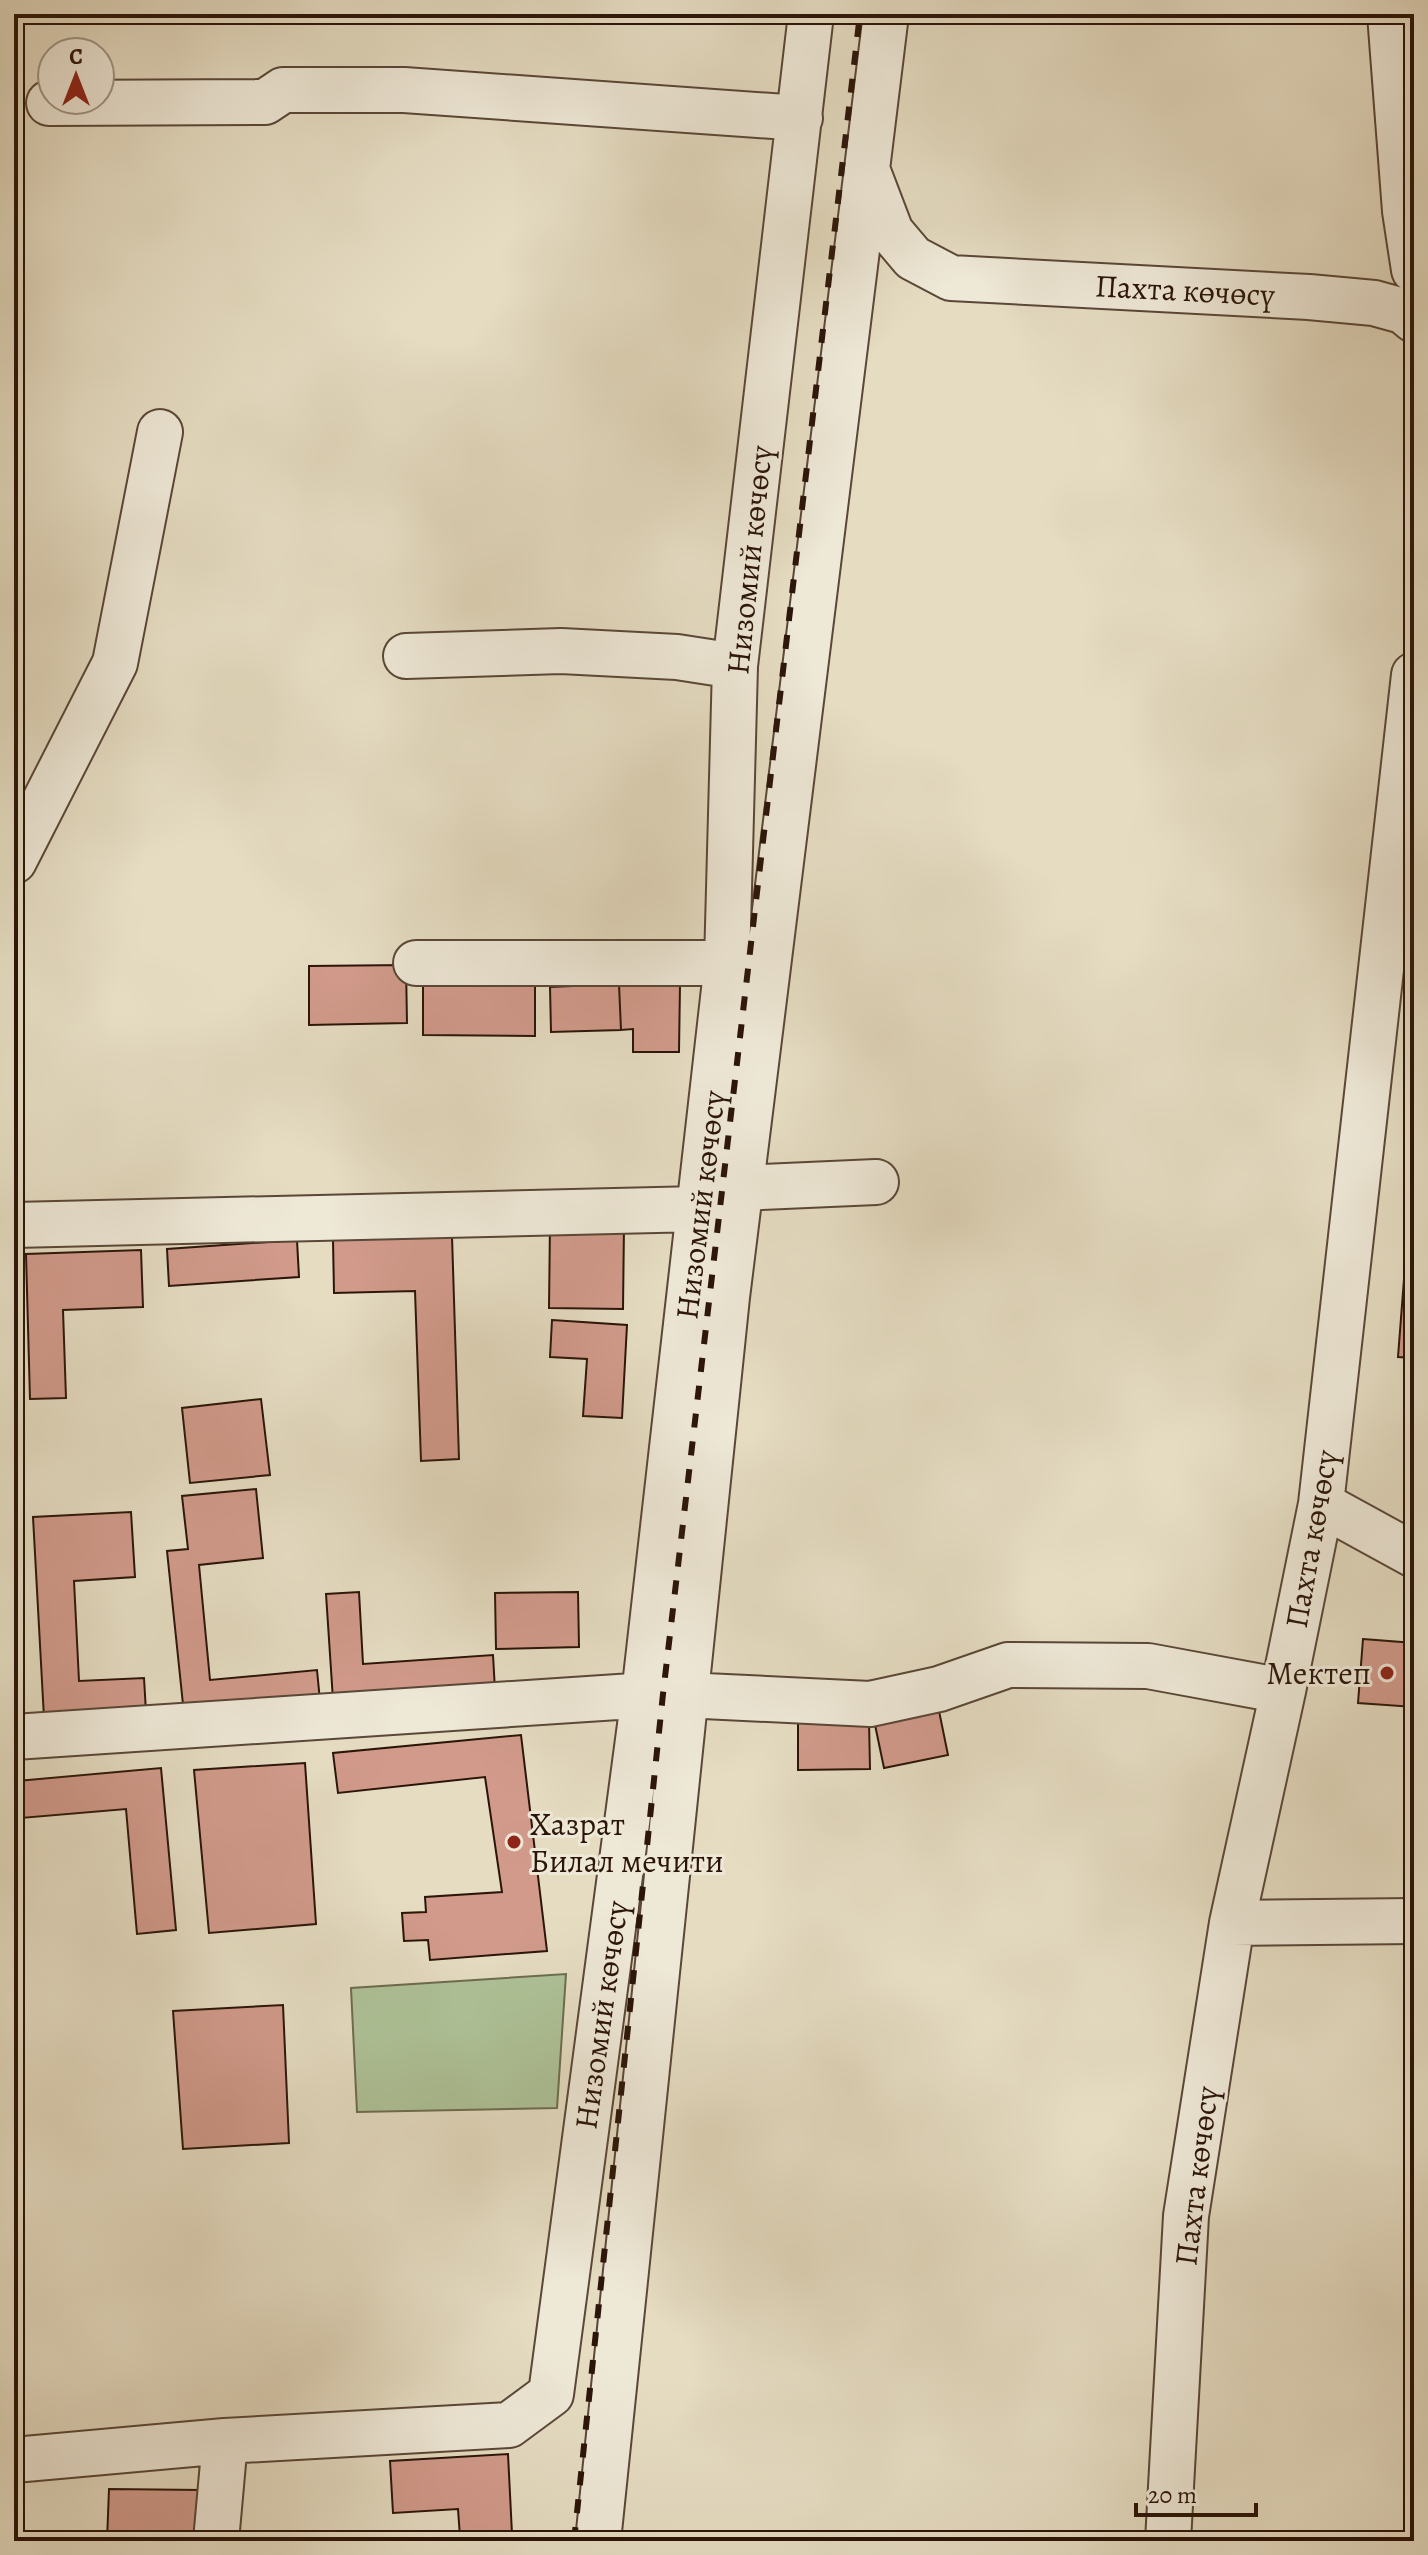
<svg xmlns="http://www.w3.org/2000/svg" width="1428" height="2555" font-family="Alegreya,serif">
<rect width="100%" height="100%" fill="#e5dcc2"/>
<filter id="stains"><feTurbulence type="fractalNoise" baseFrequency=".0025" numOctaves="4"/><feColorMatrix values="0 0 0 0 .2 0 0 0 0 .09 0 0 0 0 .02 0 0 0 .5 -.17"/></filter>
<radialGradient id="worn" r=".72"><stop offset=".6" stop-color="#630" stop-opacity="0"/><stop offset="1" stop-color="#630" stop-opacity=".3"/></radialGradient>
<path fill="#aec298" stroke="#6c6c50" stroke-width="2" d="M 566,1974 L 557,2108 L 357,2112 L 351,1988 Z"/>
<path fill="#d19a8b" stroke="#2b1509" stroke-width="2" d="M 406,965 L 407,1023 L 309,1025 L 309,966 Z
M 423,982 L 535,983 L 535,1036 L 423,1035 Z
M 619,984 L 680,985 L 679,1052 L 633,1052 L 633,1029 L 621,1030 Z
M 619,984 L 621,1030 L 551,1032 L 550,987 Z
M 550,1224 L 624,1225 L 623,1309 L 549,1308 Z
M 452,1236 L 459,1459 L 421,1461 L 415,1291 L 334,1293 L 333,1240 Z
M 297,1240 L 299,1277 L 169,1286 L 167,1249 Z
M 141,1250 L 143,1307 L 63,1310 L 66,1398 L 30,1399 L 26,1254 Z
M 1405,1266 L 1414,1267 L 1414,1358 L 1398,1357 Z
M 552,1320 L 627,1325 L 622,1418 L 583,1416 L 587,1359 L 550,1357 Z
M 261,1399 L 270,1475 L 190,1483 L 182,1408 Z
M 256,1489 L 263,1558 L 199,1565 L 210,1680 L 317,1670 L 320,1701 L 184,1714 L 167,1551 L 188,1549 L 182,1496 Z
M 14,1512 L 17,1512 L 21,1590 L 14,1590 Z
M 131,1512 L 135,1577 L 74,1581 L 79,1681 L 144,1678 L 146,1712 L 44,1718 L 33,1517 Z
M 359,1592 L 363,1664 L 493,1655 L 495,1690 L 333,1700 L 326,1594 Z
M 578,1592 L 579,1647 L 496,1649 L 495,1593 Z
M 1363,1639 L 1414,1643 L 1414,1707 L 1358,1703 Z
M 938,1706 L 948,1755 L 884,1768 L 874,1720 Z
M 798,1720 L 869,1720 L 870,1769 L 798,1770 Z
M 521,1735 L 547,1951 L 430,1960 L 428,1940 L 404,1941 L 402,1913 L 426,1912 L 425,1897 L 502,1892 L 485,1777 L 338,1793 L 333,1753 Z
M 305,1763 L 316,1924 L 209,1933 L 194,1770 Z
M 161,1768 L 176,1930 L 137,1934 L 126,1809 L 21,1818 L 17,1781 Z
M 283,2005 L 289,2143 L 183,2149 L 173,2011 Z
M 508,2454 L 512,2534 L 460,2537 L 458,2509 L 393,2513 L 390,2461 Z
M 109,2489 L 202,2490 L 200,2541 L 107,2541 Z"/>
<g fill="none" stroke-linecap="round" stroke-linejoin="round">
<g stroke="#5a4737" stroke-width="48">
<path id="minor" d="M 886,14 L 867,169 L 891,232 L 913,258 L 951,278 L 1309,297 L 1374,303 L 1403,311 L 1414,320
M 1390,14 L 1405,211 L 1414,270
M 49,103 L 265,102 L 283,90 L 404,90 L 800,118
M 406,656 L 561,651 L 677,657 L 735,666
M 14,861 L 115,663 L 160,432
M 416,963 L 727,963
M 741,1188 L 876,1182
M 14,1225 L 699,1209
M 1321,1504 L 1414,1555
M 14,1737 L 663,1694 L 870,1704 L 939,1689 L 1008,1665 L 1148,1666 L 1283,1691
M 1232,1923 L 1414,1921
M 14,2460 L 225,2441 L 509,2425 L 551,2394 L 644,1695 L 727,963 L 735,666 L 811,14
M 216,2541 L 225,2441
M 598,2541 L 727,1297 L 867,169
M 1168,2541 L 1186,2216 L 1232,1923 L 1283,1691 L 1321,1504 L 1414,675"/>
</g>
<use href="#minor" stroke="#eee8d7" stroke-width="44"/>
<path stroke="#2b1509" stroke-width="6" stroke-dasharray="14 14" stroke-linecap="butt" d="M 574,2541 L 663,1694 L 860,14"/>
</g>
<g fill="#8f2418" stroke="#eee8d7" stroke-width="3">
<circle cx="1387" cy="1673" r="8"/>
<circle cx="514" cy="1842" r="8"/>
</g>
<g text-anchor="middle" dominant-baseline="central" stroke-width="6" stroke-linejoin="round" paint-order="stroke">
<g font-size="32" fill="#2b1509" stroke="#eee8d7">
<text transform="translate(1185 290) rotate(3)">Пахта көчөсү</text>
<text transform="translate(749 560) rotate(-84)">Низомий көчөсү</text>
<text transform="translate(700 1205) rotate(-83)">Низомий көчөсү</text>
<text transform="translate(1311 1539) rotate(-80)">Пахта көчөсү</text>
<text transform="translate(601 2015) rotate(-82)">Низомий көчөсү</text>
<text transform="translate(1196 2176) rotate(-83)">Пахта көчөсү</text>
</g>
<g font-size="32" fill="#2b1509" stroke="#eee8d7" text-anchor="end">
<text x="1371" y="1673">Мектеп</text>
<text x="530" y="1824" text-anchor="start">Хазрат<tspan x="530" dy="37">Билал мечити</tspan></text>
</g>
</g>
<rect width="1428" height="2555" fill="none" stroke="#e5dcc2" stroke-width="48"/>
<rect x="16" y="16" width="1396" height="2523" fill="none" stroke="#2b1509" stroke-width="4"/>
<rect x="24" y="24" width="1380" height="2507" fill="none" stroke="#2b1509" stroke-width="2"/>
<g transform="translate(76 76)"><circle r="38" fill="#eee8d7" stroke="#a09485" stroke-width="2"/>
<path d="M0-6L14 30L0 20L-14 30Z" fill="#8f2418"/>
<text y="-12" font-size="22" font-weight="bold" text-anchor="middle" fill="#2b1509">С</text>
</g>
<path d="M1136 2503v12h120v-12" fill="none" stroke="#2b1509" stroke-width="4"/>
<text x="1148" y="2503" font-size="24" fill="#2b1509" stroke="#eee8d7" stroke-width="6" paint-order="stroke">20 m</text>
<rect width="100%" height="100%" filter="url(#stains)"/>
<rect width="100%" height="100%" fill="url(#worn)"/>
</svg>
